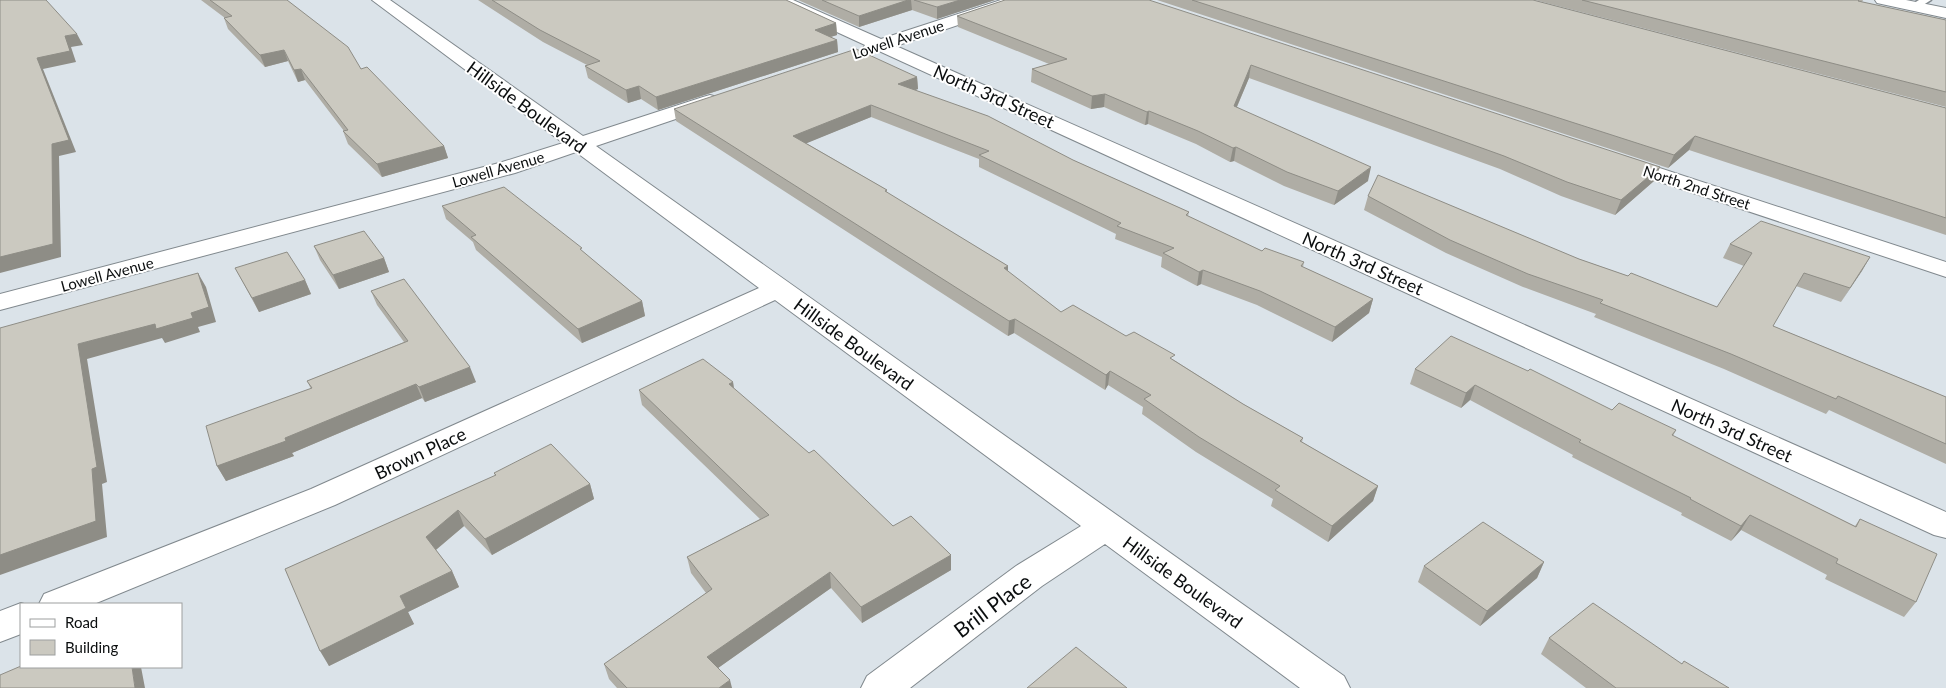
<svg xmlns="http://www.w3.org/2000/svg" width="1946" height="688" font-family="Lato,sans-serif">
<rect width="100%" height="100%" fill="#dbe3e9"/>
<g fill="none" stroke-linecap="round" stroke-linejoin="round">
<g stroke="#81898e" stroke-width="3">
<path id="service" d="M 1919,0 L 1931,0 L 1917,9 L 1911,9 L 1911,5 Z"/>
</g>
<g stroke="#81898e" stroke-width="2">
<path id="minor" d="M 372,0 L 390,0 L 583,136 L 703,97 L 710,95 L 717,97 L 720,101 L 717,105 L 596,146 L 1344,676 L 1350,688 L 1300,688 L 1105,544 L 1042,586 L 910,688 L 861,688 L 867,676 L 1016,566 L 1081,526 L 775,300 L 335,505 L 94,604 L 39,604 L 44,594 L 311,489 L 759,288 L 576,152 L 515,173 L 0,310 L 0,294 L 499,163 L 563,143 Z
M 772,0 L 793,0 L 881,39 L 1001,0 L 1025,0 L 1023,3 L 896,46 L 1946,512 L 1946,538 L 1934,535 L 879,51 L 872,53 L 866,52 L 863,48 L 865,45 L 774,3 Z
M 1875,0 L 1906,0 L 1946,8 L 1946,18 L 1877,3 Z
M 1623,156 L 1946,262 L 1946,277 L 1615,167 L 1612,162 L 1615,157 Z
M 21,603 L 24,604 L 21,604 L 21,634 L 0,642 L 0,611 Z"/>
</g>
<use href="#service" fill="#fff" fill-rule="evenodd"/>
<use href="#minor" fill="#fff" fill-rule="evenodd"/>
</g>
<path fill="#afada5" d="M 201,0 L 287,0 L 444,146 L 448,158 L 382,177 L 348,144 L 343,131 L 344,131 L 305,80 L 298,82 L 288,61 L 265,67 L 228,29 L 224,18 L 225,18 Z
M 478,0 L 786,0 L 836,23 L 837,35 L 831,37 L 837,40 L 838,52 L 658,110 L 641,99 L 628,103 L 588,78 L 585,66 L 587,65 L 543,42 Z
M 798,0 L 995,0 L 937,19 L 912,10 L 859,27 Z
M 1005,0 L 1660,167 L 1654,181 L 1615,215 L 1561,196 L 1500,169 L 1249,78 L 1237,107 L 1368,181 L 1334,205 L 1284,186 L 1234,161 L 1230,162 L 1196,144 L 1148,124 L 1145,125 L 1104,107 L 1091,109 L 1031,82 L 1032,69 L 1049,64 L 958,27 L 957,16 Z
M 1157,0 L 1533,0 L 1946,108 L 1946,235 L 1689,150 L 1668,168 Z
M 1535,0 L 1863,0 L 1862,2 L 1946,20 L 1946,107 Z
M 917,77 L 918,89 L 915,90 L 1073,160 L 1189,212 L 1188,216 L 1262,251 L 1304,262 L 1303,267 L 1373,299 L 1369,313 L 1332,342 L 1257,305 L 1201,284 L 1197,286 L 1161,267 L 1162,257 L 1115,239 L 1116,234 L 979,167 L 979,159 L 871,117 L 806,143 L 887,190 L 887,193 L 1008,266 L 1008,272 L 1061,312 L 1126,336 L 1174,360 L 1243,404 L 1303,438 L 1302,442 L 1378,486 L 1373,501 L 1328,542 L 1271,506 L 1273,499 L 1196,452 L 1142,414 L 1143,407 L 1108,385 L 1105,390 L 1014,333 L 1008,336 L 676,121 L 674,109 Z
M 1368,196 L 1579,259 L 1717,307 L 1744,266 L 1723,258 L 1730,244 L 1870,257 L 1841,302 L 1796,286 L 1773,326 L 1946,397 L 1946,464 L 1829,410 L 1826,414 L 1724,369 L 1594,317 L 1596,314 L 1523,287 L 1446,253 L 1364,210 Z
M 442,206 L 582,251 L 642,301 L 645,316 L 582,343 L 476,250 L 473,242 L 446,219 Z
M 314,246 L 384,258 L 389,272 L 339,289 L 320,260 Z
M 235,268 L 305,280 L 311,294 L 259,312 Z
M 371,291 L 476,382 L 425,402 L 422,398 L 292,453 L 294,456 L 226,481 L 217,466 L 311,389 L 307,381 L 404,342 L 377,305 Z
M 1415,369 L 1612,410 L 1676,430 L 1673,436 L 1855,526 L 1860,519 L 1916,602 L 1904,617 L 1825,579 L 1827,575 L 1741,530 L 1731,541 L 1681,515 L 1682,513 L 1572,457 L 1573,455 L 1470,400 L 1461,408 L 1410,384 Z
M 733,382 L 734,389 L 893,526 L 951,555 L 951,570 L 862,623 L 831,588 L 718,668 L 732,688 L 617,688 L 609,679 L 604,664 L 706,593 L 691,573 L 687,557 L 760,519 L 642,405 L 639,390 Z
M 494,473 L 590,484 L 594,499 L 492,555 L 464,526 L 436,550 L 452,571 L 459,587 L 408,612 L 414,624 L 329,666 L 285,569 L 495,476 Z
M 1544,562 L 1537,578 L 1480,626 L 1418,582 L 1424,566 Z
M 1549,638 L 1682,664 L 1729,688 L 1586,688 L 1541,654 Z"/>
<path fill="#8e8d86" d="M 908,0 L 911,0 L 912,10 L 859,27 L 859,16 Z
M 960,0 L 995,0 L 937,19 L 937,7 Z
M 836,23 L 837,35 L 816,41 L 815,30 Z
M 77,34 L 83,45 L 71,47 L 76,62 L 43,69 L 76,152 L 59,156 L 61,257 L 0,273 L 0,257 L 37,58 L 65,36 Z
M 837,40 L 838,52 L 658,110 L 656,97 Z
M 284,50 L 288,61 L 265,67 L 260,55 Z
M 1251,65 L 1249,78 L 1232,118 L 1234,106 Z
M 301,69 L 305,80 L 298,82 L 294,70 Z
M 917,77 L 918,89 L 899,96 L 898,84 Z
M 639,86 L 641,99 L 628,103 L 626,90 Z
M 1105,94 L 1104,107 L 1091,109 L 1092,96 Z
M 871,105 L 871,117 L 795,148 L 793,136 Z
M 1149,111 L 1148,124 L 1145,125 L 1147,112 Z
M 1695,136 L 1689,150 L 1668,168 L 1674,155 Z
M 444,146 L 448,158 L 382,177 L 377,164 Z
M 1236,147 L 1234,161 L 1230,162 L 1233,148 Z
M 1371,167 L 1368,181 L 1334,205 L 1338,191 Z
M 1660,167 L 1654,181 L 1615,215 L 1621,200 Z
M 1870,257 L 1862,271 L 1841,302 L 1850,288 Z
M 384,258 L 389,272 L 339,289 L 333,275 Z
M 1008,266 L 1008,280 L 1004,268 Z
M 1203,270 L 1201,284 L 1197,286 L 1199,272 Z
M 198,273 L 206,287 L 216,322 L 198,327 L 200,332 L 165,343 L 162,338 L 87,359 L 107,482 L 102,484 L 107,537 L 0,575 L 0,555 L 78,344 L 191,313 Z
M 305,280 L 311,294 L 259,312 L 252,298 Z
M 1373,299 L 1369,313 L 1332,342 L 1335,327 Z
M 642,301 L 645,316 L 582,343 L 578,329 Z
M 1015,319 L 1014,333 L 1008,336 L 1009,321 Z
M 470,367 L 476,382 L 425,402 L 419,387 Z
M 1110,371 L 1108,385 L 1105,390 L 1106,375 Z
M 733,382 L 735,397 L 729,384 Z
M 416,384 L 422,398 L 292,453 L 294,456 L 226,481 L 217,466 Z
M 1475,385 L 1470,400 L 1461,408 L 1466,393 Z
M 590,484 L 594,499 L 492,555 L 485,539 Z
M 1378,486 L 1373,501 L 1328,542 L 1332,526 Z
M 458,510 L 464,526 L 432,553 L 426,537 Z
M 1750,515 L 1741,530 L 1731,541 L 1741,526 Z
M 951,555 L 951,570 L 862,623 L 861,607 Z
M 1544,562 L 1537,578 L 1480,626 L 1487,611 Z
M 452,571 L 459,587 L 408,612 L 414,624 L 329,666 L 320,651 L 400,596 Z
M 830,572 L 831,588 L 711,673 L 707,657 Z
M 132,667 L 141,667 L 145,688 L 135,688 Z
M 730,680 L 732,688 L 719,688 Z"/>
<path fill="#cbc9c0" stroke="#8e8d86" d="M 0,0 L 46,0 L 77,34 L 65,36 L 70,51 L 37,58 L 69,140 L 52,144 L 53,244 L 0,257 Z
M 210,0 L 287,0 L 348,47 L 361,69 L 367,67 L 444,146 L 377,164 L 343,131 L 348,130 L 301,69 L 294,70 L 284,50 L 260,55 L 224,18 L 232,16 Z
M 492,0 L 786,0 L 836,23 L 815,30 L 837,40 L 656,97 L 639,86 L 626,90 L 585,66 L 600,61 L 540,30 Z
M 822,0 L 908,0 L 859,16 Z
M 914,0 L 960,0 L 937,7 Z
M 1005,0 L 1149,0 L 1660,167 L 1621,200 L 1567,182 L 1504,156 L 1251,65 L 1234,106 L 1371,167 L 1338,191 L 1287,172 L 1236,147 L 1233,148 L 1198,131 L 1149,111 L 1147,112 L 1105,94 L 1092,96 L 1032,69 L 1067,59 L 957,16 Z
M 1192,0 L 1533,0 L 1946,108 L 1946,218 L 1695,136 L 1674,155 Z
M 1582,0 L 1859,0 L 1858,1 L 1946,20 L 1946,92 Z
M 856,49 L 917,77 L 898,84 L 988,116 L 1073,160 L 1189,212 L 1186,215 L 1262,251 L 1265,248 L 1304,262 L 1301,266 L 1373,299 L 1335,327 L 1260,291 L 1203,270 L 1199,272 L 1163,253 L 1174,248 L 1117,226 L 1121,223 L 979,155 L 989,151 L 871,105 L 793,136 L 887,190 L 885,191 L 1008,266 L 1004,268 L 1061,312 L 1073,305 L 1126,336 L 1134,332 L 1175,355 L 1170,358 L 1243,404 L 1303,438 L 1300,441 L 1378,486 L 1332,526 L 1275,490 L 1280,486 L 1199,437 L 1144,399 L 1151,395 L 1110,371 L 1106,375 L 1015,319 L 1009,321 L 674,109 Z
M 1378,175 L 1579,259 L 1628,276 L 1631,273 L 1717,307 L 1752,253 L 1730,244 L 1761,221 L 1870,257 L 1850,288 L 1804,273 L 1773,326 L 1946,397 L 1946,444 L 1838,396 L 1836,399 L 1731,354 L 1600,303 L 1603,300 L 1528,274 L 1450,240 L 1368,196 Z
M 504,187 L 582,248 L 580,249 L 642,301 L 578,329 L 471,237 L 476,235 L 442,206 Z
M 364,231 L 384,258 L 333,275 L 314,246 Z
M 287,252 L 305,280 L 252,298 L 235,268 Z
M 198,273 L 209,307 L 191,313 L 193,318 L 156,329 L 155,324 L 78,344 L 97,467 L 92,469 L 96,521 L 0,555 L 0,328 Z
M 404,279 L 470,367 L 419,387 L 416,384 L 285,438 L 286,441 L 217,466 L 206,426 L 312,388 L 307,381 L 408,341 L 371,291 Z
M 1451,336 L 1528,371 L 1530,369 L 1612,410 L 1619,403 L 1676,430 L 1672,435 L 1856,527 L 1860,519 L 1937,554 L 1916,602 L 1836,563 L 1838,559 L 1750,515 L 1741,526 L 1690,499 L 1691,498 L 1579,442 L 1581,440 L 1475,385 L 1466,393 L 1415,369 Z
M 703,359 L 733,382 L 729,384 L 809,453 L 814,450 L 893,526 L 911,516 L 951,555 L 861,607 L 830,572 L 707,657 L 730,680 L 719,688 L 627,688 L 604,664 L 712,589 L 687,557 L 769,515 L 639,390 Z
M 551,444 L 590,484 L 485,539 L 458,510 L 426,537 L 452,571 L 400,596 L 406,608 L 320,651 L 285,569 L 496,475 L 494,473 Z
M 1483,522 L 1544,562 L 1487,611 L 1424,566 Z
M 1593,603 L 1682,664 L 1684,661 L 1729,688 L 1616,688 L 1549,638 Z
M 1076,647 L 1127,688 L 1027,688 Z
M 21,666 L 132,667 L 135,688 L 0,688 L 0,675 Z"/>
<g text-anchor="middle" dominant-baseline="central" stroke-width="4" stroke-linejoin="round" paint-order="stroke">
<g font-size="15" fill="#0b0e0f" stroke="#fff">
<text transform="translate(898 39) rotate(-18)">Lowell Avenue</text>
<text transform="translate(498 169) rotate(-16)">Lowell Avenue</text>
<text transform="translate(1697 187) rotate(18)">North 2nd Street</text>
<text transform="translate(107 274) rotate(-15)">Lowell Avenue</text>
</g>
<g font-size="18" fill="#0b0e0f" stroke="#fff">
<text transform="translate(994 96) rotate(24)">North 3rd Street</text>
<text transform="translate(527 107) rotate(36)">Hillside Boulevard</text>
<text transform="translate(1363 263) rotate(24)">North 3rd Street</text>
<text transform="translate(854 344) rotate(36)">Hillside Boulevard</text>
<text transform="translate(1732 430) rotate(24)">North 3rd Street</text>
<text transform="translate(420 453) rotate(-25)">Brown Place</text>
<text transform="translate(1183 582) rotate(36)">Hillside Boulevard</text>
</g>
<g font-size="21" fill="#0b0e0f" stroke="#fff">
<text transform="translate(992 605) rotate(-37)">Brill Place</text>
</g>
</g>
<rect x="20" y="603" width="162" height="65" fill="#ffffff" stroke="#9d9f9f"/>
<rect x="30" y="619" width="25" height="8" fill="#ffffff" stroke="#9d9f9f"/>
<text x="65" y="628" font-size="15" fill="#0b0e0f">Road</text>
<rect x="30" y="640" width="25" height="15" fill="#cbc9c0" stroke="#9d9f9f"/>
<text x="65" y="653" font-size="15" fill="#0b0e0f">Building</text>
</svg>
